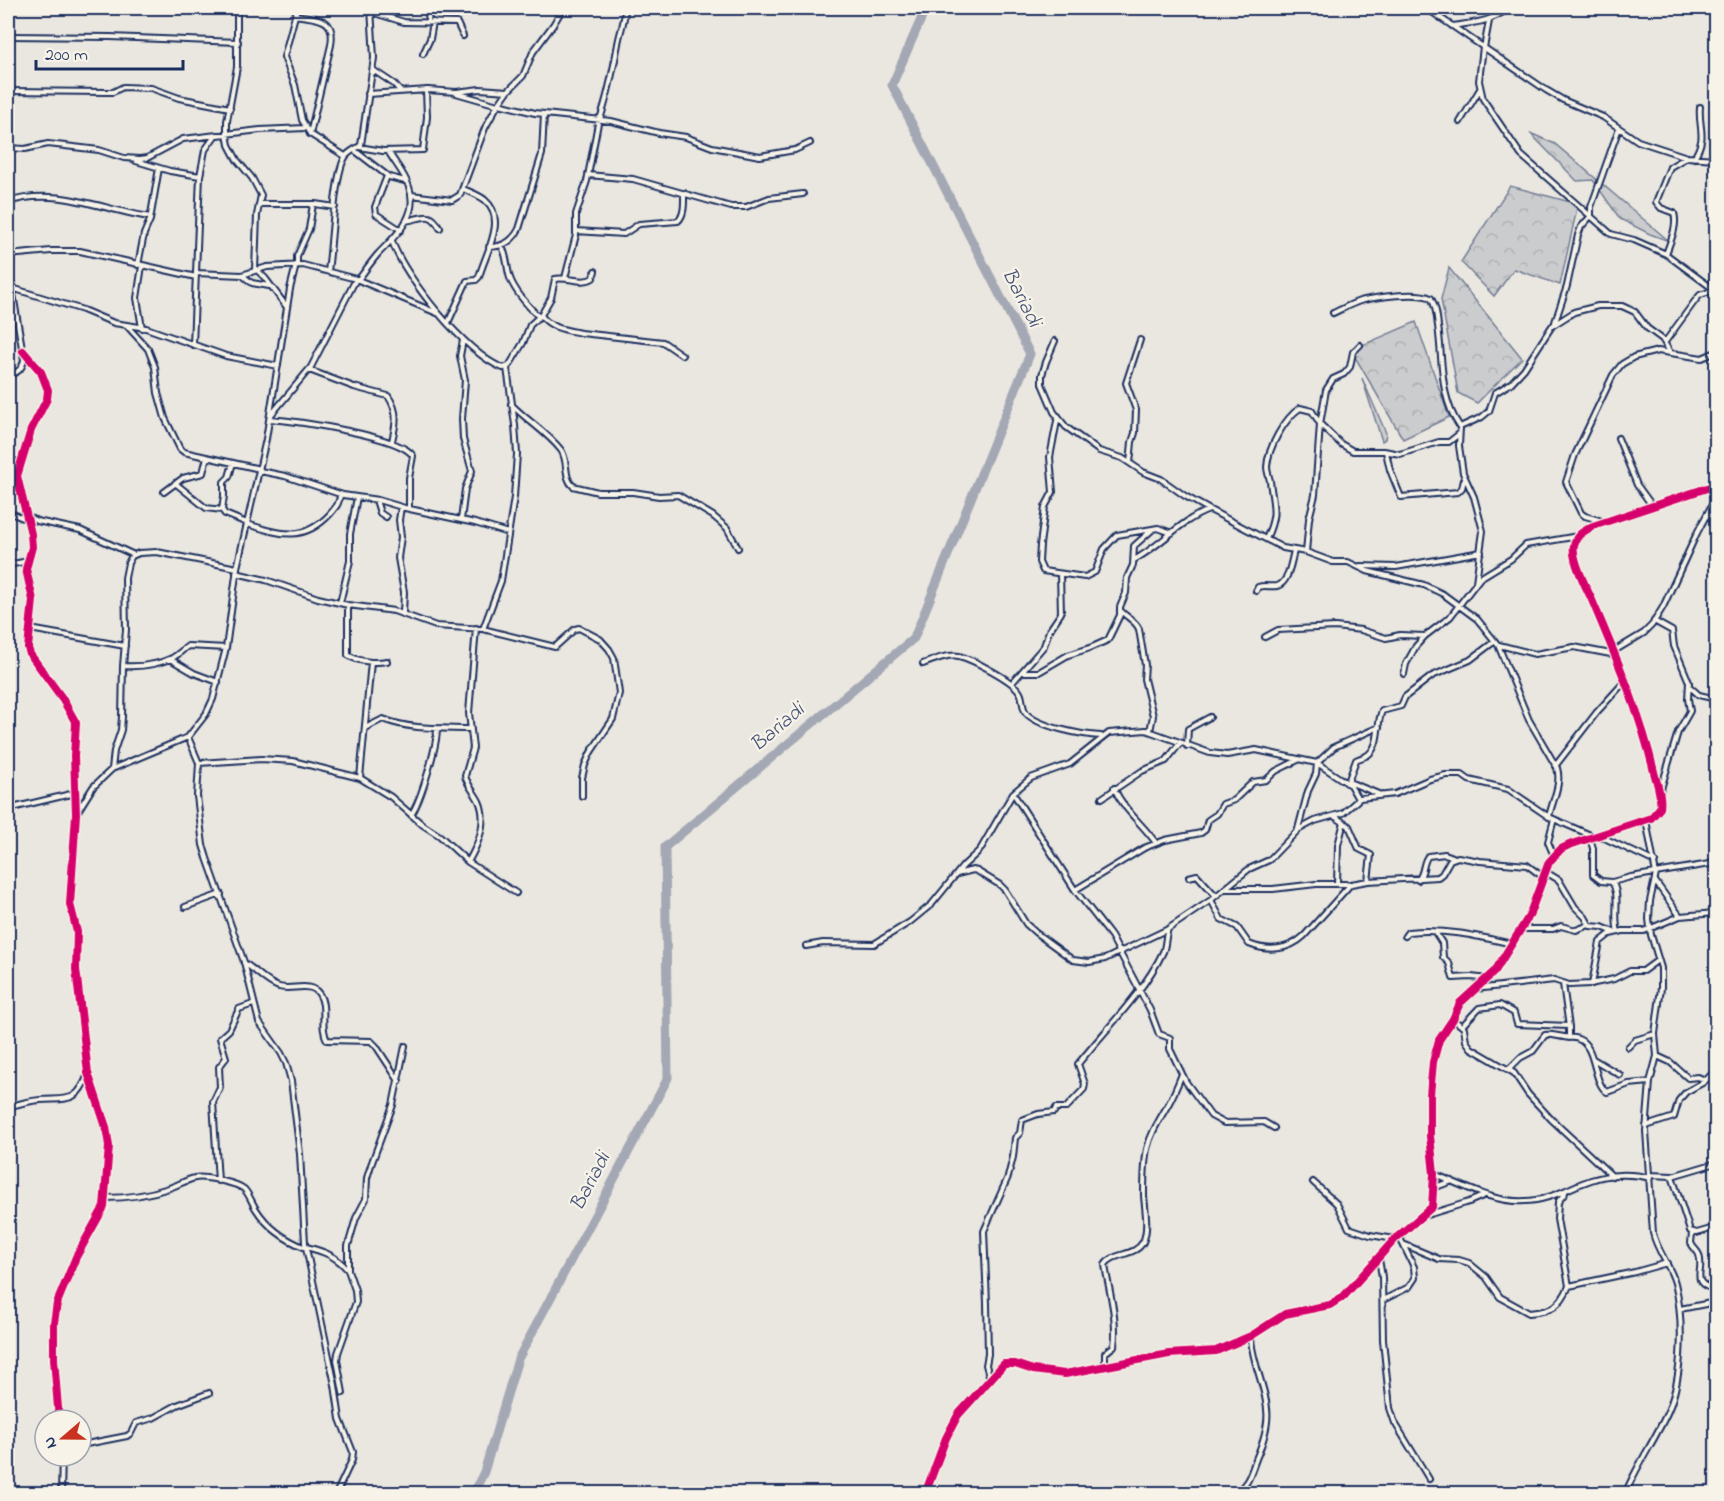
<svg xmlns="http://www.w3.org/2000/svg" width="1724" height="1501" font-family="'Indie Flower',sans-serif">
<defs>
<pattern id="forest-crowns" width="20" height="18" patternUnits="userSpaceOnUse" patternTransform="scale(1.5)"><rect width="20" height="18" fill="#cbcccd"/><path d="M2 6a3 3 0 1 1 6 0M12 15a3 3 0 1 1 6 0" fill="none" stroke="#aeb0b2"/></pattern>
</defs>
<rect width="100%" height="100%" fill="#eae7e0"/>
<filter id="ink" filterUnits="userSpaceOnUse"><feTurbulence type="fractalNoise" baseFrequency=".0167" numOctaves="2"/><feDisplacementMap in="SourceGraphic" scale="12" xChannelSelector="R" yChannelSelector="G"/><feConvolveMatrix kernelMatrix="1 2 1 2 8 2 1 2 1" color-interpolation-filters="sRGB"/></filter>
<g filter="url(#ink)">
<path fill="url(#forest-crowns)" stroke="#737e96" stroke-width="1.5" d="M 1530,133 L 1555,144 L 1669,241 L 1650,234 L 1620,219 L 1593,180 L 1577,181 Z
M 1510,186 L 1578,204 L 1560,285 L 1514,269 L 1494,296 L 1461,262 Z
M 1449,268 L 1522,358 L 1477,403 L 1458,393 L 1441,299 Z
M 1416,322 L 1449,417 L 1403,439 L 1351,350 Z
M 1362,378 L 1386,433 L 1385,439 L 1382,441 Z"/>
<g fill="none" stroke-linecap="round" stroke-linejoin="round">
<path stroke="#a3a8b4" stroke-width="9" d="M 473,1494 L 484,1472 L 518,1359 L 668,1078 L 665,847 L 914,638 L 1030,354 L 892,85 L 926,8"/>
<g stroke="#1b2f5e" stroke-width="8">
<path id="street" d="M 237,8 L 237,67 L 227,121 L 227,134 L 229,145 L 237,160 L 252,178 L 261,195 L 257,215 L 255,270
M 297,8 L 284,57 L 295,85 L 302,120 L 310,134 L 345,156
M 1426,8 L 1546,90 L 1563,100 L 1603,117 L 1638,141 L 1687,157 L 1716,159
M 371,12 L 404,22 L 457,23 L 463,36
M 295,15 C 317,19 336,16 331,45 L 310,134
M 428,22 L 429,8
M 1452,26 C 1478,22 1487,23 1510,8
M 8,36 L 110,37 L 238,42
M 1483,47 L 1479,81 L 1483,99 L 1521,155 L 1611,234 L 1634,240 L 1666,254 L 1716,291
M 1484,48 L 1489,21
M 423,54 L 430,39 L 433,22
M 373,70 L 394,84 L 400,91
M 8,91 L 107,92 L 113,92 L 123,87 L 151,88 L 179,98 L 230,108
M 456,93 L 498,105
M 368,94 L 428,90 L 456,92 L 480,89 L 508,91
M 499,104 L 535,113 L 611,121 L 659,133 L 686,137 L 712,147 L 760,156 L 795,150 L 810,143
M 600,119 C 609,94 613,70 618,44 C 620,31 625,22 625,8
M 1460,122 L 1480,89
M 359,147 L 383,151 L 423,150 L 427,117 L 426,90
M 8,148 L 25,149 L 48,144 L 99,150 L 124,158 L 140,159 L 147,158 L 183,139 L 260,130 L 305,128
M 354,150 L 389,177 L 405,181
M 1694,158 C 1708,135 1698,129 1700,107
M 136,161 L 170,171 L 200,176
M 588,175 L 633,179 L 731,207 L 746,207 L 769,198 L 803,194
M 387,176 L 375,207 L 376,214 L 401,230
M 411,195 L 452,200 L 460,195 L 485,128 L 496,108 L 508,91 L 523,76 L 533,52 L 553,25 L 563,8
M 8,202 C 55,186 103,210 150,217
M 260,204 L 315,204 L 335,207
M 1591,217 L 1591,207 L 1619,128
M 406,221 C 424,218 430,210 440,228
M 576,231 L 624,234 L 639,224 L 678,221 C 685,215 684,202 684,193
M 392,241 C 404,277 467,355 503,368 L 509,366 L 523,343 L 530,325 L 541,315 L 551,298 L 555,279 C 567,276 582,285 593,278 L 595,271
M 501,245 C 508,256 506,266 510,278 C 515,292 528,306 539,317
M 489,247 C 503,247 513,241 519,229 L 542,154 L 544,114
M 1666,254 C 1670,242 1678,226 1674,213 L 1661,208 L 1656,202 L 1670,167 L 1687,157
M 8,255 L 51,251 L 80,251 L 196,277
M 8,264 L 24,360 C 22,370 17,373 8,375
M 138,265 L 144,234 L 150,220 L 159,168
M 297,265 L 297,256 L 309,229 L 313,204
M 257,270 L 265,278 L 286,306
M 328,271 C 332,246 334,172 346,156 C 350,151 356,149 361,145 L 374,58 L 371,8
M 196,273 L 242,275 L 267,267 L 303,265 L 356,279 L 437,313
M 242,275 L 252,283 L 269,286
M 565,278 L 576,235 L 576,214 L 587,181 L 599,118
M 358,280 C 365,271 371,262 378,254 C 395,236 420,216 409,187 C 405,174 394,162 388,151
M 12,288 L 83,310 L 114,323 L 146,328 L 226,356 L 278,366
M 1333,313 C 1342,309 1351,304 1360,301 C 1376,297 1417,291 1431,298 C 1436,306 1437,316 1438,326 C 1443,360 1439,397 1460,427
M 541,315 C 549,328 567,330 581,333 L 663,342 L 682,355
M 1555,322 L 1567,286 L 1578,235 L 1581,227 L 1590,217
M 448,323 L 467,281 L 476,280 L 479,277 C 485,254 508,219 485,200 C 479,195 470,192 463,189
M 128,327 L 148,349 L 155,367 L 158,393 L 165,418 L 180,449 L 184,452 L 260,469
M 142,328 L 137,298 L 142,266
M 1055,341 L 1046,362 L 1042,375 L 1042,384 L 1054,412 L 1066,427 L 1099,451 L 1122,458 L 1143,472 L 1161,479 L 1185,496 L 1210,510 L 1283,548 L 1306,552 L 1333,562 L 1348,562 L 1367,571 L 1424,585 L 1443,594 L 1477,619 L 1498,645 L 1529,720 L 1557,768 C 1562,784 1552,801 1549,817
M 1665,342 L 1695,301 L 1700,295 L 1715,290
M 193,345 L 200,176 L 205,150 L 215,136
M 23,351 L 41,372 L 48,390 L 47,399 L 31,430 L 17,476 L 31,534 L 32,547 L 26,569 L 33,600 L 28,648 L 30,654 L 62,698 L 76,723 L 74,756 L 76,814 L 70,904 L 77,932 L 76,969 L 88,1073 L 106,1127 L 109,1146 L 104,1207 L 76,1257 L 57,1303 L 54,1323 L 54,1359 L 59,1420
M 309,370 L 354,387 L 388,396 C 399,412 396,424 392,441
M 511,404 C 526,420 547,432 561,450 C 569,461 563,477 573,486 L 598,492 L 633,492 L 659,496 L 678,495 L 713,516 L 727,528 L 738,548
M 271,415 L 311,367 L 356,279
M 1058,416 L 1050,457 L 1053,492 L 1045,507 L 1040,545 L 1039,562 L 1043,571 L 1085,577 L 1095,572 L 1104,549 L 1117,535 L 1158,528 L 1172,533
M 270,419 C 295,421 402,436 413,456 L 409,478 L 409,509
M 1618,438 L 1637,485 L 1653,507
M 1386,452 L 1390,470 L 1401,497 L 1458,492 L 1462,488 L 1464,480
M 8,462 L 21,461
M 233,463 L 229,477 L 224,482 L 224,496 L 222,510 L 225,514 L 247,523
M 1130,463 L 1132,442 L 1135,433 L 1136,410 L 1126,383 L 1140,340
M 260,471 L 285,476 L 343,495 L 378,500 L 405,508 L 475,523 L 508,533
M 175,483 L 206,508 L 222,510
M 164,492 L 183,478 L 203,473 L 207,457
M 376,500 L 380,513 L 386,517
M 401,507 L 399,520 L 401,537 L 398,558 L 404,592 L 403,613
M 8,512 L 28,520
M 1707,514 L 1716,523
M 28,517 L 37,521 L 80,530 L 134,555
M 461,520 L 465,489 L 472,471 L 463,439 L 462,419 L 465,380 L 460,356 L 463,340
M 1606,522 L 1585,516 L 1581,513 L 1566,482 L 1575,455 L 1613,375 L 1622,364 L 1634,357 L 1658,351 L 1702,358 L 1716,352
M 247,524 C 280,534 303,543 330,514 C 336,507 340,503 340,494
M 1266,539 C 1278,512 1273,508 1270,481 C 1269,476 1267,472 1267,467 C 1268,448 1284,419 1300,408 L 1312,411 L 1320,424 L 1341,444 L 1353,451 L 1384,451 L 1400,454 L 1439,442 L 1449,442 L 1459,434
M 1306,552 L 1309,519 L 1315,495 L 1320,424 L 1326,390 L 1333,379 L 1344,374 L 1350,367 L 1353,352 L 1360,345
M 1134,560 C 1160,546 1181,520 1209,510
M 8,565 L 28,561
M 1360,566 L 1396,567 L 1481,552
M 236,573 L 266,580 L 318,598 L 348,605 L 394,611 L 436,626 L 483,629 L 555,647 L 575,629 L 579,628 L 600,639 L 609,649 L 614,658 L 619,693 L 613,719 L 591,752 L 585,765 L 582,778 L 582,796
M 1476,582 L 1483,531 L 1474,497 L 1463,473 L 1459,446 L 1460,427 L 1482,417 L 1489,411 L 1495,393 L 1511,383 L 1524,369 L 1552,326 L 1574,312 L 1598,306 L 1622,306 L 1635,312 L 1647,328 L 1662,339 L 1670,352
M 1256,591 L 1258,587 C 1264,585 1270,587 1277,586 C 1289,583 1291,561 1294,551
M 340,603 L 350,561 L 350,534 L 357,497
M 348,605 L 348,655 C 358,662 375,663 387,661
M 1120,610 C 1126,617 1136,621 1139,629 L 1145,665 L 1144,679 L 1153,716 L 1150,731
M 1654,621 L 1672,631 L 1674,646 L 1689,682 L 1688,699 L 1690,711 L 1678,732 L 1660,792
M 30,629 L 125,646
M 483,629 L 501,581 L 514,497 L 517,454 L 515,425 L 507,368
M 1265,637 L 1278,630 L 1335,627 L 1361,630 L 1386,638 L 1400,635 L 1425,636
M 1499,645 L 1535,654 L 1574,647 L 1616,655
M 1614,651 L 1644,633 L 1652,625 L 1663,607 L 1697,533 L 1716,497
M 170,659 L 194,673 L 218,682
M 923,664 C 934,660 947,654 959,656 C 972,659 1012,680 1019,691 C 1024,697 1021,706 1026,713 C 1038,727 1083,735 1101,736
M 123,666 C 139,667 157,665 172,658 C 178,655 182,650 188,646 L 226,648
M 1022,672 L 1039,672 L 1068,655 L 1090,648 L 1108,640 L 1120,615 L 1120,607 L 1126,593 L 1127,578 L 1133,565 L 1134,546 L 1152,530
M 1404,674 L 1406,664 L 1416,646 L 1425,636 L 1450,617 L 1480,578 L 1511,559 L 1526,545 L 1578,536
M 1012,683 L 1044,646 L 1049,631 L 1061,613 L 1060,574
M 1690,687 L 1699,695 L 1716,699
M 365,728 L 383,719 C 410,730 441,728 470,729
M 188,737 L 199,763 L 197,796 L 203,845 L 207,858 L 244,962 L 259,1022 L 281,1053 L 286,1063 L 291,1081 L 300,1154 L 305,1243 L 335,1385 L 340,1419 L 353,1452 L 352,1460 L 336,1494
M 1187,746 L 1188,729 L 1210,717
M 199,763 L 261,759 L 293,761 L 360,778 L 391,797 L 423,825 L 440,836 L 468,862 L 516,893
M 1556,765 L 1597,712 L 1626,680
M 112,769 L 114,751 L 121,730 L 122,717 L 123,666 L 126,630 L 125,578 L 128,563 L 132,556 L 139,553 L 157,552 L 237,568
M 360,778 L 371,662
M 1348,782 L 1356,760 C 1359,758 1366,757 1369,754 C 1381,743 1376,723 1382,711 L 1401,706 L 1405,697 L 1432,676 L 1470,660 L 1495,641
M 1349,782 L 1381,795
M 1114,788 C 1124,811 1142,823 1156,843
M 1013,793 L 1075,890 L 1111,936 L 1150,1010 L 1159,1034 L 1170,1038 L 1170,1049 L 1186,1082 L 1211,1116 L 1224,1123 L 1264,1122 L 1274,1128
M 1102,798 L 1142,771 L 1166,761 L 1180,743
M 8,809 L 75,793
M 76,814 L 93,787 L 112,769 L 188,737 L 206,714 L 213,699 L 226,648 L 237,568 L 266,439 L 290,289 L 296,265
M 411,815 C 421,801 437,746 437,729
M 1334,816 L 1349,826 L 1359,849 L 1371,855 L 1368,881
M 1554,819 L 1548,842 L 1554,856
M 1298,829 L 1308,791 L 1316,774 L 1317,763 L 1334,747 L 1379,727
M 1600,836 L 1655,862
M 1590,839 L 1593,848 L 1593,875 L 1601,881 L 1612,882 C 1621,895 1613,915 1618,932
M 468,862 C 478,845 488,821 479,801 C 475,793 468,786 465,776 L 473,748 L 469,713 L 476,628
M 1544,871 L 1559,880 L 1575,907 L 1585,917 L 1590,926 L 1602,927 L 1614,932
M 957,874 L 973,870 L 977,871 L 1000,885 L 1005,890 L 1026,924 L 1036,933 L 1073,960 L 1089,962 L 1105,959 L 1168,929 L 1211,900 L 1249,869 L 1269,860 L 1298,830 L 1315,821 L 1343,813 L 1360,798 L 1395,794 L 1430,779 L 1446,775 L 1462,775 L 1469,780 L 1508,789 L 1549,817 L 1595,837
M 1189,877 L 1197,875 L 1216,896
M 1418,880 C 1425,872 1422,863 1428,856 L 1445,854 L 1453,857
M 1655,881 L 1680,916
M 1612,882 L 1631,877 L 1716,863
M 1337,884 L 1338,845 L 1344,822
M 1225,889 L 1273,889 L 1316,884 L 1351,884 L 1368,881 L 1438,877 L 1442,874 L 1450,860 L 1458,857 L 1480,861 L 1527,865 L 1543,877
M 1075,890 L 1144,848 L 1165,840 L 1201,833 L 1205,830 L 1208,820 L 1217,814 L 1223,804 L 1234,800 L 1253,782 L 1266,780 L 1276,771 L 1298,760
M 1211,900 L 1221,919 L 1237,927 L 1249,944 C 1268,952 1289,950 1304,936 L 1350,885
M 185,907 L 221,894
M 1521,929 L 1553,929 L 1561,926 L 1576,930 L 1589,925
M 1435,932 L 1442,943 L 1443,957 L 1449,963 L 1453,978 L 1471,977 L 1488,979
M 1405,936 L 1408,932 C 1443,928 1478,936 1512,944
M 806,946 L 823,943 L 874,944 L 910,922 L 932,904 L 963,866 L 980,850 L 1013,793 L 1031,778 L 1070,764 L 1109,733 L 1146,730 L 1210,753 L 1227,755 L 1256,750 L 1317,763 L 1350,785 L 1358,799
M 244,963 C 255,969 267,984 279,987 C 291,991 311,981 319,994 C 328,1007 319,1026 327,1040 L 371,1041 L 376,1046 L 399,1081
M 1563,984 L 1569,1027
M 1592,984 L 1600,942 L 1610,934 L 1623,931 L 1644,931 L 1680,916 L 1716,913
M 1475,989 L 1554,980 L 1569,985 L 1590,984 L 1614,979 L 1630,971 L 1643,971 L 1658,960
M 1453,1019 L 1464,1028 L 1466,1041 L 1471,1048 L 1514,1073 L 1528,1094 L 1551,1119 L 1612,1176
M 1462,1026 L 1479,1008 L 1500,1005 L 1514,1013 L 1517,1024 L 1569,1026 L 1569,1038
M 1628,1047 L 1635,1040 L 1655,1034
M 1657,1056 L 1670,1062 L 1688,1078 L 1698,1077 L 1705,1080
M 1593,1059 L 1620,1075
M 1509,1069 L 1520,1058 L 1533,1051 L 1545,1035 C 1551,1034 1557,1036 1564,1037 C 1568,1038 1574,1037 1578,1039 C 1597,1046 1592,1082 1607,1092 L 1629,1084 L 1650,1082
M 8,1107 C 18,1104 29,1101 40,1100 C 67,1098 77,1104 88,1074
M 1646,1126 L 1674,1117 L 1679,1100 L 1686,1092 L 1704,1082 L 1716,1070
M 1434,1174 C 1463,1185 1493,1203 1525,1201 C 1549,1201 1569,1187 1591,1180 C 1609,1174 1631,1173 1650,1178
M 1650,1175 L 1672,1176 L 1716,1163
M 1672,1176 L 1690,1231 L 1697,1233 L 1714,1228
M 218,1181 L 213,1102 L 220,1087 L 219,1067 L 226,1058 L 220,1038 L 229,1030 L 239,1009 L 253,1004
M 1313,1182 L 1337,1204 L 1349,1228 L 1370,1235 L 1395,1239
M 1433,1188 L 1452,1181
M 1565,1193 L 1558,1202 L 1557,1219 L 1569,1286
M 105,1198 C 127,1198 148,1195 169,1188 C 178,1185 186,1180 195,1178 C 204,1176 237,1183 244,1189 C 249,1194 252,1203 256,1209 C 268,1228 285,1240 306,1248
M 1427,1215 L 1469,1202 L 1485,1195
M 1692,1233 L 1691,1243 C 1693,1248 1698,1251 1699,1255 C 1705,1273 1688,1282 1716,1290
M 1403,1244 L 1439,1259 L 1459,1260 L 1469,1263 L 1486,1277 L 1500,1297 L 1529,1313 C 1552,1311 1560,1307 1569,1286 L 1635,1272 L 1667,1263
M 306,1247 C 323,1251 336,1256 347,1269
M 1379,1259 L 1382,1277 L 1383,1340 L 1390,1408 L 1395,1423 L 1429,1479
M 1383,1300 L 1409,1287 L 1415,1278 L 1414,1267 L 1399,1236
M 1680,1309 L 1716,1302
M 1105,1366 L 1105,1353 L 1114,1346 C 1118,1318 1109,1292 1105,1265 C 1113,1252 1135,1257 1143,1242 C 1149,1229 1145,1209 1144,1196 C 1144,1181 1144,1164 1147,1149 C 1151,1132 1160,1119 1169,1103 C 1174,1094 1178,1084 1182,1074
M 990,1379 L 986,1365 L 988,1354 L 987,1303 L 984,1231 L 1008,1177 L 1013,1157 L 1015,1138 L 1020,1133 L 1022,1120 L 1038,1114 L 1054,1112 L 1056,1108 L 1066,1108 L 1084,1089 L 1085,1084 L 1078,1064 C 1106,1029 1144,992 1163,952 C 1166,945 1165,937 1168,929
M 343,1393 L 337,1360 L 338,1353 L 356,1302 L 355,1290 L 348,1270 L 348,1246 L 356,1218 L 366,1199 L 367,1178 L 371,1165 L 393,1105 L 405,1046
M 81,1445 L 127,1436 L 131,1433 L 136,1423 L 153,1418 L 177,1405 L 209,1393
M 61,1494 L 62,1456
M 925,1494 L 946,1438 L 958,1415 L 1004,1364 L 1015,1364 L 1033,1370 L 1065,1374 L 1169,1354 L 1216,1351 L 1251,1336 L 1285,1314 L 1330,1305 L 1344,1296 L 1395,1239 L 1432,1207 L 1434,1174 L 1430,1136 L 1430,1095 L 1433,1062 L 1439,1040 L 1453,1019 L 1460,1003 L 1495,971 L 1529,916 L 1549,862 L 1561,849 L 1569,845 L 1651,818 L 1660,808 C 1662,796 1657,784 1654,772 C 1640,712 1616,657 1592,600 C 1586,587 1571,559 1574,545 C 1576,534 1585,531 1593,526 L 1716,485
M 1234,1494 C 1249,1483 1250,1475 1256,1459 C 1273,1419 1269,1408 1257,1368 C 1254,1357 1251,1348 1251,1336
M 1625,1494 C 1637,1465 1655,1440 1668,1411 C 1683,1377 1684,1319 1675,1283 C 1670,1265 1657,1251 1653,1233 L 1646,1131 L 1650,1082 L 1657,1056 L 1655,1034 L 1661,988 L 1661,968 L 1651,935 L 1649,919 L 1650,901 L 1656,874 L 1646,820"/>
</g>
<use href="#street" stroke="#f7f3e8" stroke-width="4"/>
<g stroke="#f7f3e8" stroke-width="11">
<path id="cycleway" d="M 23,351 L 41,372 L 48,390 L 47,399 L 31,430 L 17,476 L 31,534 L 32,547 L 26,569 L 33,600 L 28,648 L 30,654 L 62,698 L 76,723 L 74,756 L 76,814 L 70,904 L 77,932 L 76,969 L 88,1073 L 106,1127 L 109,1146 L 104,1207 L 76,1257 L 57,1303 L 54,1323 L 54,1359 L 59,1420
M 925,1494 L 946,1438 L 958,1415 L 1004,1364 L 1015,1364 L 1033,1370 L 1065,1374 L 1169,1354 L 1216,1351 L 1251,1336 L 1285,1314 L 1330,1305 L 1344,1296 L 1395,1239 L 1432,1207 L 1434,1174 L 1430,1136 L 1430,1095 L 1433,1062 L 1439,1040 L 1453,1019 L 1460,1003 L 1495,971 L 1529,916 L 1549,862 L 1561,849 L 1569,845 L 1651,818 L 1660,808 C 1662,796 1657,784 1654,772 C 1640,712 1616,657 1592,600 C 1586,587 1571,559 1574,545 C 1576,534 1585,531 1593,526 L 1716,485"/>
</g>
<use href="#cycleway" stroke="#d6006c" stroke-width="8"/>
</g>
</g>
<g text-anchor="middle" dominant-baseline="central" stroke-width="4.5" stroke-linejoin="round" paint-order="stroke">
<g font-size="21" font-style="italic" fill="#445378" stroke="#f7f3e8">
<text transform="translate(1021 298) rotate(63)">Bariadi</text>
<text transform="translate(778 728) rotate(-40)">Bariadi</text>
<text transform="translate(591 1182) rotate(-62)">Bariadi</text>
</g>
</g>
<rect width="1724" height="1501" fill="none" stroke="#f7f3e8" stroke-width="30"/>
<rect x="15" y="15" width="1694" height="1471" fill="none" stroke="#1b2f5e" stroke-width="2" filter="url(#ink)"/>
<g transform="translate(63 1438) rotate(250)"><circle r="28" fill="#f7f3e8" stroke="#9fa5b1" stroke-width="1.5"/>
<path d="M0-4.5L10 22L0 15L-10 22Z" fill="#c8321e"/>
<text y="-9" font-size="16" font-weight="bold" text-anchor="middle" fill="#1b2f5e">N</text>
</g>
<path d="M36 60v9h147v-9" fill="none" stroke="#1b2f5e" stroke-width="3"/>
<text x="45" y="60" font-size="18" fill="#1b2f5e" stroke="#f7f3e8" stroke-width="4.5" paint-order="stroke">200 m</text>
</svg>
